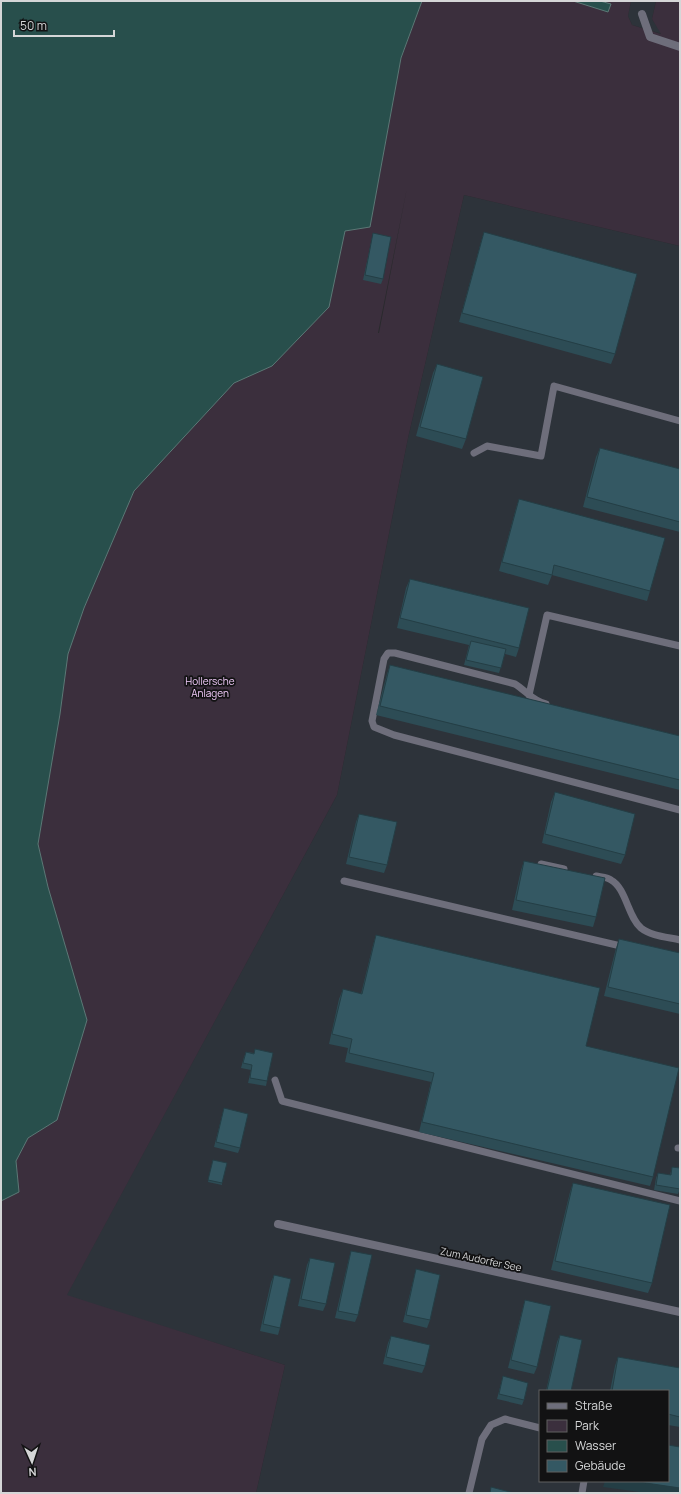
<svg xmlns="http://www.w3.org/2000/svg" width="681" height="1494" font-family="Manrope,sans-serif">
<rect width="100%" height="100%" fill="#282a2c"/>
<path fill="#2d333a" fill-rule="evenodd" d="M 631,1 L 656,1 L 652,19 L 662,34 L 632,25 L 628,16 Z
M 464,195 L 680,246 L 680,1493 L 256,1493 L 285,1365 L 66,1296 L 337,795 L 408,438 ZM 540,1391 L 668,1391 L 668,1481 L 540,1481 Z"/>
<path fill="#3b2f3d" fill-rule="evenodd" d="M 422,1 L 573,1 L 608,12 L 610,4 L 600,1 L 631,1 L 628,16 L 632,25 L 661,34 L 652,19 L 656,1 L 680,1 L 680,246 L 464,195 L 408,438 L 337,795 L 67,1295 L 285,1365 L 256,1493 L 1,1493 L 1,1201 L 19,1192 L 16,1161 L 28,1138 L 57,1120 L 48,887 L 38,844 L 60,714 L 68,654 L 84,608 L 134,491 L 234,383 L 272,366 L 329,307 L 345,231 L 370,227 L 401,59 ZM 407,188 L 379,333 L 378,333 Z"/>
<path fill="#284f4c" stroke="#5c7876" d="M 1,1 L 422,1 L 401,58 L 370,227 L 345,231 L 329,307 L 272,366 L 234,383 L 134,491 L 84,608 L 68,654 L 60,714 L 38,844 L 48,887 L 87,1020 L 57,1120 L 28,1138 L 16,1161 L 19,1192 L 1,1201 Z
M 573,1 L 600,1 L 611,4 L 608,12 Z"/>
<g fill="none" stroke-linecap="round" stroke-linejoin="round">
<path stroke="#6e6e7b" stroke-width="7" d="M 474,453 L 487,446 L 541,456 L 554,386 L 680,421
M 529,695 L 547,615 L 680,646
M 546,704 C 533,701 526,691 515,684 L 395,653 L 388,653 L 384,659 L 372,721 L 374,727 L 394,735 L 680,810
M 541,864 L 564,869
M 596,876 C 600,877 608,877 611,880 C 626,888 628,917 641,928 C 651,936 667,937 680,940
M 344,881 L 625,947
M 275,1080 L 282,1101 L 680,1201
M 678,1148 L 680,1148
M 469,1493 L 482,1439 L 491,1425 L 505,1419 L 540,1428
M 582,1493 L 584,1481"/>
<path stroke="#6e6e7b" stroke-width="8" d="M 642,14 L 650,37 L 680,47
M 278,1224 L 680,1312"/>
</g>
<path fill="#2d4c55" d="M 484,232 L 615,354 L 611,364 L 459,322 L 481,242 Z
M 373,233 L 383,279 L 381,284 L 363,280 L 372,238 Z
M 437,364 L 466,439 L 462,449 L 416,436 L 433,373 Z
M 600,448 L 680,469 L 680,532 L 583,507 L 596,457 Z
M 519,499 L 650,591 L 647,601 L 552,575 L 548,585 L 499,571 L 516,508 Z
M 410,579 L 519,648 L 516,657 L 505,654 L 499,673 L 464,665 L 469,645 L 397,628 L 406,588 Z
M 390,665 L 680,736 L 680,790 L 376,715 L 387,674 Z
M 555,792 L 625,855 L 621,864 L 542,843 L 551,802 Z
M 359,814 L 387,865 L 384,873 L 346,864 L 356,822 Z
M 524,861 L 596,917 L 593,927 L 512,910 L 521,870 Z
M 376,935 L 586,1046 L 653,1177 L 650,1186 L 419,1132 L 431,1082 L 345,1062 L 348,1048 L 329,1044 L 339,999 L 343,989 L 361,994 L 373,945 Z
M 619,939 L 680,953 L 680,1014 L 604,996 L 616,948 Z
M 255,1049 L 267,1081 L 266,1086 L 248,1083 L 251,1070 L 241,1068 L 244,1057 L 246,1052 L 254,1053 Z
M 224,1108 L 240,1148 L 238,1153 L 214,1147 Z
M 213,1160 L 222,1183 L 222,1185 L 208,1182 Z
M 672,1167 L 680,1189 L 678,1194 L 654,1190 L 656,1178 L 658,1173 L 670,1175 Z
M 573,1183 L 652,1283 L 648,1293 L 551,1270 L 570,1192 Z
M 351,1251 L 358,1315 L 355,1322 L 335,1318 L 349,1258 Z
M 310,1258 L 326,1304 L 323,1311 L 298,1306 L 307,1265 Z
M 416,1269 L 430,1320 L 427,1328 L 403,1322 L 414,1277 Z
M 274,1275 L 280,1328 L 278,1335 L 260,1331 L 271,1282 Z
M 525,1300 L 537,1367 L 534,1374 L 508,1368 L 523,1307 Z
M 560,1335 L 571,1391 L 546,1391 L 557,1342 Z
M 391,1336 L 425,1366 L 422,1373 L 383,1364 L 388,1343 Z
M 618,1357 L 680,1368 L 680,1427 L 668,1425 L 668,1391 L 610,1391 L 615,1366 Z
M 503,1376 L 524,1400 L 522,1405 L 497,1399 Z"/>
<path fill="#243e45" d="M 605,1481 L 632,1481 L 680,1488 L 680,1493 L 647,1493 L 603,1487 Z"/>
<path fill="#345863" stroke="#243e45" d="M 484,232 L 637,274 L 615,354 L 462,313 Z
M 373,233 L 391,237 L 383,279 L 365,275 Z
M 437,364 L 483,377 L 466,439 L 420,427 Z
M 600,448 L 680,469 L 680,522 L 587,497 Z
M 519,499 L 665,538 L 650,591 L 554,565 L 552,575 L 502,562 Z
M 410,579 L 529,608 L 519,648 L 400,618 Z
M 471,641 L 506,649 L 501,668 L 466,660 Z
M 390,665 L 680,736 L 680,780 L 380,706 Z
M 555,792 L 635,814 L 625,855 L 545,834 Z
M 359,814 L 397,822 L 387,865 L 349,857 Z
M 524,861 L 605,878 L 596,917 L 516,900 Z
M 376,935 L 600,988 L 586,1046 L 679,1068 L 653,1177 L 422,1122 L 434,1073 L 349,1053 L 352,1039 L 332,1034 L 343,989 L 362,994 Z
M 619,939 L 680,953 L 680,1004 L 608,987 Z
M 255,1049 L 273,1053 L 267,1081 L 250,1078 L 252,1065 L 243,1063 L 246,1052 L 254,1054 Z
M 224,1108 L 248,1114 L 240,1148 L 216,1142 Z
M 213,1160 L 227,1163 L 222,1183 L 208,1180 Z
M 672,1167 L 680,1168 L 680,1189 L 656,1185 L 658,1173 L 671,1175 Z
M 573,1183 L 670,1205 L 652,1283 L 555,1261 Z
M 351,1251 L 372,1255 L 358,1315 L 338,1311 Z
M 310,1258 L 335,1263 L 326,1304 L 301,1299 Z
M 416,1269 L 440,1275 L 430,1320 L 406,1315 Z
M 274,1275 L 291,1279 L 280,1328 L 263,1324 Z
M 525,1300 L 551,1306 L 537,1367 L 511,1360 Z
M 560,1335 L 582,1340 L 571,1391 L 551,1391 L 547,1390 Z
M 391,1336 L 430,1345 L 425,1366 L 386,1357 Z
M 618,1357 L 680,1368 L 680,1417 L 668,1414 L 668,1391 L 612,1391 Z
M 503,1376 L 528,1383 L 524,1400 L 499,1394 Z
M 668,1445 L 680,1447 L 680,1488 L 632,1481 L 668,1481 Z
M 491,1487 L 514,1493 L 490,1493 Z"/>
<g text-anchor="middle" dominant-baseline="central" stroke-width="3.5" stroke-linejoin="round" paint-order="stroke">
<g font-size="10" fill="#f3cdfc" stroke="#121213">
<text x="210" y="681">Hollersche<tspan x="210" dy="12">Anlagen</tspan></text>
</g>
<g font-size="10" fill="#d5d6d7" stroke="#121213">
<text transform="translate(481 1259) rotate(12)">Zum Audorfer See</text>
</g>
</g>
<rect width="681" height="1494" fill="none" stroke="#d5d6d7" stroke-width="4"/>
<rect x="539" y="1390" width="130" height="92" fill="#121213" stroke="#606061"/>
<rect x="547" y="1403" width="20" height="6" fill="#6e6e7b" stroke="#606061"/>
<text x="575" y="1410" font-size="12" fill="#d5d6d7">Straße</text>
<rect x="547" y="1420" width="20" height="12" fill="#3b2f3d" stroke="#606061"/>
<text x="575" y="1430" font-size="12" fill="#d5d6d7">Park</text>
<rect x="547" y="1440" width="20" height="12" fill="#284f4c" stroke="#606061"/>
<text x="575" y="1450" font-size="12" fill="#d5d6d7">Wasser</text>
<rect x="547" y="1460" width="20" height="12" fill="#345863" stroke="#606061"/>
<text x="575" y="1470" font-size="12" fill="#d5d6d7">Gebäude</text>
<g transform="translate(32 1462) rotate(177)" stroke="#121213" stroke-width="3" paint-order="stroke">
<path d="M0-3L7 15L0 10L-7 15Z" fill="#d5d6d7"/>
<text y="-6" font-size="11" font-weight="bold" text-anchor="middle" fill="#d5d6d7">N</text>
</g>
<path d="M14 30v6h100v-6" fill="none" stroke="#d5d6d7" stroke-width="2"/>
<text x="20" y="30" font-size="12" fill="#d5d6d7" stroke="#121213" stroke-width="3" paint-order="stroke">50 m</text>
</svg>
